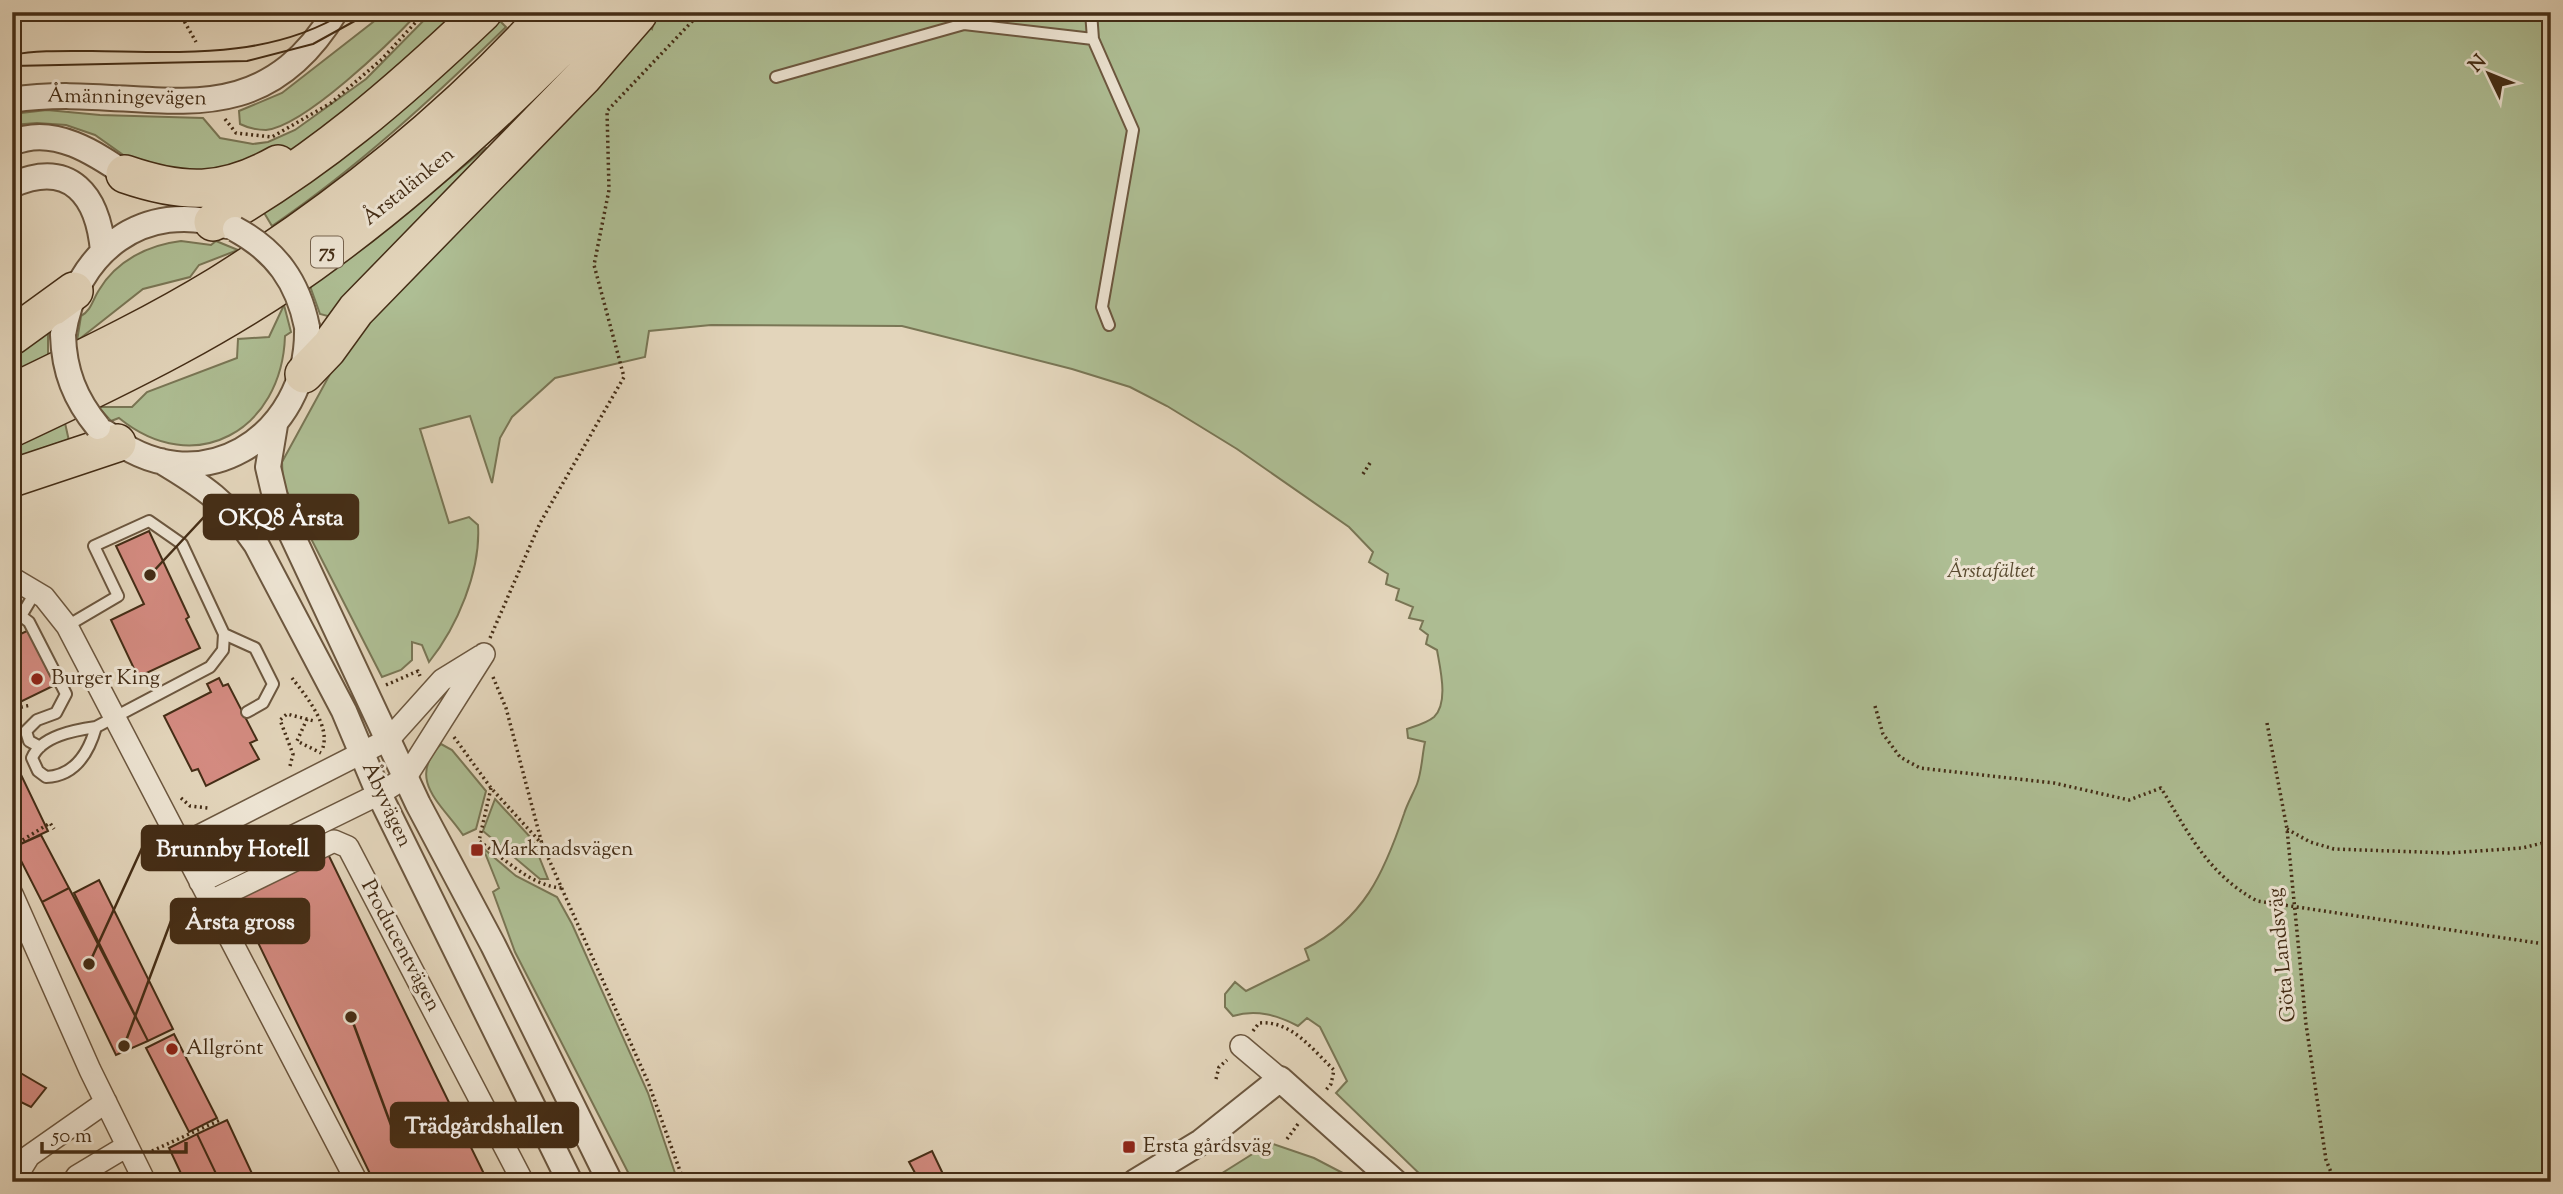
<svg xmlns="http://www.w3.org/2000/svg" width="2563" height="1194" font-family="'Sorts Mill Goudy',serif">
<rect width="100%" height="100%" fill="#e3d5bb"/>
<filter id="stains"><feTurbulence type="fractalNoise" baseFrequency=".00286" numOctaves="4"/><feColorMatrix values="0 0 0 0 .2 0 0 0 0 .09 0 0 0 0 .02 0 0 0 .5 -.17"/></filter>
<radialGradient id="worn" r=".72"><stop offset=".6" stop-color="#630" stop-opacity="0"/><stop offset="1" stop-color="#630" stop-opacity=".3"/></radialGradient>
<path fill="#aebe94" stroke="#797655" stroke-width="2" d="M 386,12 L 419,12 C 391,42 305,126 266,130 C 256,130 248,128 240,124 L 239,111 L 282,93 Z
M 432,12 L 463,12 L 422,52 L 290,153 L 233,178 L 136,164 L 95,135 L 66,125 L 37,123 L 12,125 L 12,114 L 47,110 L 100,115 L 203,118 L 220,138 L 253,144 L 268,142 L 295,130 L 366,79 Z
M 638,12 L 1224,12 L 1237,15 L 1243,12 L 2551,12 L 2551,1182 L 1428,1182 L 1336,1093 L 1347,1081 L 1320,1027 L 1307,1018 L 1298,1026 C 1277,1015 1256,1009 1233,1016 L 1225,1007 L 1225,994 L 1235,982 L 1246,991 L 1309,960 L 1305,949 C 1364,919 1384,873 1404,814 C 1407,804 1413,794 1417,784 C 1422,771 1422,755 1425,742 L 1408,738 L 1407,729 C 1416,726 1427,723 1434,717 C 1449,703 1440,668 1437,650 L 1426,644 L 1428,635 L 1420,629 L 1423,621 L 1409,618 L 1413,607 L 1396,600 L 1399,589 L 1386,584 L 1388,574 L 1369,562 L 1373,552 L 1349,527 L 1237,449 L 1167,406 L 1130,387 L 1072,369 L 902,326 L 711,325 L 649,331 L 645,357 L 555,378 L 512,417 L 500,438 L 492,483 L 470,416 L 420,429 L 449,523 L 469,517 L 478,525 C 481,571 457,627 429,662 L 422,645 L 412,642 L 412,660 L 401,670 L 382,677 L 283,484 L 282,462 L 347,343 L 647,24 L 652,29 L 653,25 Z
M 500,21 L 506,27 C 432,99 357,168 272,226 L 263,211 L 468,39 Z
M 486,148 L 493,154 L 335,318 L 320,314 L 310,286 L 370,243 Z
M 181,241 L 211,245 L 216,241 L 238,250 L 199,265 L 190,277 L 143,289 L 77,341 L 81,316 C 91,311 93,299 99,290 C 116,261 148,245 181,241 Z
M 284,305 L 291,332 L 285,336 C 282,430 195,480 119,418 L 111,421 L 98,407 L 132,407 L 147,392 L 237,358 L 238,339 L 269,337 Z
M 48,332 L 48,356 L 12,373 L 12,353 Z
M 65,423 L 69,441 L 12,463 L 12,448 Z
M 441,744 L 452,750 L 486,791 L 476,829 L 463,835 C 443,805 405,780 441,744 Z
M 495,799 L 532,839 L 548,879 L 540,879 L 483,831 Z
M 483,848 L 516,876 L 557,897 L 572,924 L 648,1093 L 678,1182 L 633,1182 L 515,952 L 493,892 L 499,888 Z
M 1270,1143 L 1314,1158 L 1360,1182 L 1208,1182 Z"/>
<path fill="#d48b81" stroke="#442d16" stroke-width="2" d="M 149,531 L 189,617 L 186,619 L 200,648 L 138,677 L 111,620 L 144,604 L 116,546 Z
M 29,630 L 55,685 L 12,706 L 12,638 Z
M 219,678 L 223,686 L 228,684 L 257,740 L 250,743 L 259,759 L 206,786 L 198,769 L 192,771 L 164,716 L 211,692 L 207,684 Z
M 12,756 L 48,831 L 14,847 L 12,843 Z
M 41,835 L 69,888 L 42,902 L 14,847 Z
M 328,854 L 437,1078 L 488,1182 L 374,1182 L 250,926 L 255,923 L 241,896 Z
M 99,880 L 173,1029 L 148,1041 L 74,893 Z
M 69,888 L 148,1041 L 116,1055 L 42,902 Z
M 174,1034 L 217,1118 L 189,1132 L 146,1048 Z
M 12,1068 L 46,1088 L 31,1107 L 17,1100 L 13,1107 L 20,1119 L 12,1134 Z
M 227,1120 L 256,1182 L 220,1182 L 197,1134 Z
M 197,1134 L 220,1182 L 185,1182 L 169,1148 Z
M 932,1151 L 943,1174 L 920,1182 L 909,1162 Z"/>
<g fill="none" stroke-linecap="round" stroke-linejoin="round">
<g stroke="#6c573f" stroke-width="14">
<path id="service" d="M 1091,12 L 1093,39
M 776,77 L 964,24 L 1093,39 L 1133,130 L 1102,307 L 1109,325
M 12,609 L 29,622 L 66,694 L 56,713 L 37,720 L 26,731 L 29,741 L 40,747
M 12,620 L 21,616 L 36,591
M 67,626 L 118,596 L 94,546 L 149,521 L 182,544 L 224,634 L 223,650 L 210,667 L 96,727 C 75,730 41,736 32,758 L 38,771 L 46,777 C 75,776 89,752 96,727
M 224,634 L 255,648 L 273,684 L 263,703 L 247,712"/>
</g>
<g stroke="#6c573f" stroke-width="24">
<path id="minor" d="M 12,578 L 44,597 L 67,626 L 357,1182
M 181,845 L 389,739 L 442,680 L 481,656
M 200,882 L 379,794 L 406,777 L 484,654
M 12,894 L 90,1070 L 145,1182
M 209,902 L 334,841 L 348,847 L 523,1182
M 1241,1046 L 1280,1079
M 13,1182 L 29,1156 L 106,1102
M 73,1182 L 77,1176 L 127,1146"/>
</g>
<g stroke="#6c573f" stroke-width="28">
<path id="tertiary" d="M 12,100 C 139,80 251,151 335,12
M 12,143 C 56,123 102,158 136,181
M 12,185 C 71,159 98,196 103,251
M 63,335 C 75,252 144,199 227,226
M 275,425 L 268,467 L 276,501 L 418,804 L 493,945 L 610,1182
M 106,433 C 196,508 310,439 307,327
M 161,461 C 203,486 228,503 256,544 L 344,711 L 379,794 L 570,1182
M 1135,1182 L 1201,1142 L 1280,1079 L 1395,1182"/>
</g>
<g stroke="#442d16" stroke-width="40">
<path id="motorway" d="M 125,174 C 183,194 223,195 278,164
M 213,222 C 317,163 397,94 483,12
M 12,336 L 74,291
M 304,374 L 327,350 L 356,310 L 583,77 L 638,14
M 12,393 C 82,359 152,326 219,285 C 339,210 455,117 549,12
M 12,428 C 123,376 233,323 331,249 C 427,178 512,98 595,12
M 12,478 L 117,443"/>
</g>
<path stroke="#442d16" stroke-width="3.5" stroke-dasharray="2 3.5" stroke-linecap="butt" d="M 179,12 L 196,42
M 12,18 L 27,12
M 225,119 L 236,133 L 272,137 L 331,103 L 382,59 L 425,12
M 1363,474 L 1370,463
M 490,638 L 540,523 L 624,377 L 594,265 L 609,190 L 607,111 L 701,12
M 493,677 L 506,708 L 542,844
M 292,678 C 306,696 332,727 322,750
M 386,685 L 418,671 L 420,676
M 1875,706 L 1883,734 L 1900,757 L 1920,768 L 2054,783 L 2129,800 L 2161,788 C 2189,834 2208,874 2257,901 L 2551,945
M 12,713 L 17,708 L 31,705
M 307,719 L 297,741 L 321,753
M 2267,723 L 2287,829 L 2306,1024 L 2326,1160 L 2335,1182
M 454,737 L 491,788 L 542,844 L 648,1082 L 684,1182
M 290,766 L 293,754 L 280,720 L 287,714 L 314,721
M 491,788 L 479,841 C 504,858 531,886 562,888
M 181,798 L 190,806 L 208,808
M 2287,829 L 2310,842 L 2334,849 L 2449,853 L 2522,848 L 2551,841
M 12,841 L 21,841 L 50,823 L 54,829
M 1253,1031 L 1259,1023 C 1291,1020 1312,1049 1334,1070 L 1331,1084 L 1325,1091
M 1216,1079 L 1219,1067 L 1227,1060
M 1287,1139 L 1298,1124
M 152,1151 L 220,1120
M 2539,1182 L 2551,1170"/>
<use href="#service" stroke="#ede4d3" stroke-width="10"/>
<use href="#minor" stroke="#ede4d3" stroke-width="21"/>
<use href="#tertiary" stroke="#ede4d3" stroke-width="24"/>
<use href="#motorway" stroke="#e3d5bb" stroke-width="37"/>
<path stroke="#442d16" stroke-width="2" d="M 12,55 C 38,50 66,51 92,51 C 179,52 268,60 346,12
M 12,66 L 247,61 L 313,44 L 371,12"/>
<g stroke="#6c573f" stroke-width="28" stroke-linecap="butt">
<path id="tertiary-bridge" d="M 235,229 C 276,251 298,282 307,327
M 63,335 C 64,371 75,399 98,427"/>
</g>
<use href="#tertiary-bridge" stroke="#ede4d3" stroke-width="24"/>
</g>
<g fill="#8f2418" stroke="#ede4d3" stroke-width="2.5">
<circle cx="37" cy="679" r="7"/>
<rect x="470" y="843" width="14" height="14" rx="3.5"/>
<circle cx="172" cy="1049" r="7"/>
<rect x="1122" y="1140" width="14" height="14" rx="3.5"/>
</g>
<g text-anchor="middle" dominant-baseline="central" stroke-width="6" stroke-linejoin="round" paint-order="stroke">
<rect fill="#ede4d3" stroke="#77644f" stroke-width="2" x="311" y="236.5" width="32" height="31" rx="5"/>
<g font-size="19" font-weight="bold" fill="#442d16">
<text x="327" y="252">75</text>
</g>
<g font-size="21" fill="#442d16" stroke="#ede4d3">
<text transform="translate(127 98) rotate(1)">Åmänningevägen</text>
<text transform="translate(409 187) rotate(-39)">Årstalänken</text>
<text transform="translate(386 805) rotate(65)">Åbyvägen</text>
<text transform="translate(400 946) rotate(62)">Producentvägen</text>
<text transform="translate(2283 955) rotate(-96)">Göta Landsväg</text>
</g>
<g font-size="21" font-style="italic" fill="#594a2f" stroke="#ede4d3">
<text x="1991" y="572">Årstafältet</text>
</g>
<g font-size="21" fill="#442d16" stroke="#ede4d3" text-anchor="start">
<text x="51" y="679">Burger King</text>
<text x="491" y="850">Marknadsvägen</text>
<text x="186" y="1049">Allgrönt</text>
<text x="1143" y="1147">Ersta gårdsväg</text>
</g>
</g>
<path fill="none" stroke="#442d16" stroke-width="2.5" d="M150 575L204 517M89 964L142 848M124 1046L171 921M351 1017L391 1125"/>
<g fill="#442d16" stroke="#ede4d3" stroke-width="2.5">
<circle cx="150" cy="575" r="7"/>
<circle cx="89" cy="964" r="7"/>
<circle cx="124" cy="1046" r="7"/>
<circle cx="351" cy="1017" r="7"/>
</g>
<g fill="#442d16" stroke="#442d16" stroke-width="2.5">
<rect x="204" y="495" width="154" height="44" rx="7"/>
<rect x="142" y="826" width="182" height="44" rx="7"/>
<rect x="171" y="899" width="138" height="44" rx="7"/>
<rect x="391" y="1103" width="187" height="44" rx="7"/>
</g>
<g font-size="23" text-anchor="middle" font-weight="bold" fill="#fff">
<text x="281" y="525">OKQ8 Årsta</text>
<text x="233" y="856">Brunnby Hotell</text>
<text x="240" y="929">Årsta gross</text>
<text x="484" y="1133">Trädgårdshallen</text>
</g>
<rect width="2563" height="1194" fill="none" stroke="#e3d5bb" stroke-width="42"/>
<rect x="14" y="14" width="2535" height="1166" fill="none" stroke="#442d16" stroke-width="3.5"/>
<rect x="21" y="21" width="2521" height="1152" fill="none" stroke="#442d16" stroke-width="2"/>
<g transform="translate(2489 74) rotate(313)" stroke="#ede4d3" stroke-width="5" paint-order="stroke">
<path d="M0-5L12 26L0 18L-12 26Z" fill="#442d16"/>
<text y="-10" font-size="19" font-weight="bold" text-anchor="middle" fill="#442d16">N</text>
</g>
<path d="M42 1142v10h144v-10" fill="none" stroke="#442d16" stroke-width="3.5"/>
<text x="52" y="1142" font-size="21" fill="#442d16" stroke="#ede4d3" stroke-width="5" paint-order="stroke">50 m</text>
<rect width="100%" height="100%" filter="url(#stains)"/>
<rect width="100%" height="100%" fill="url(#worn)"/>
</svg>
